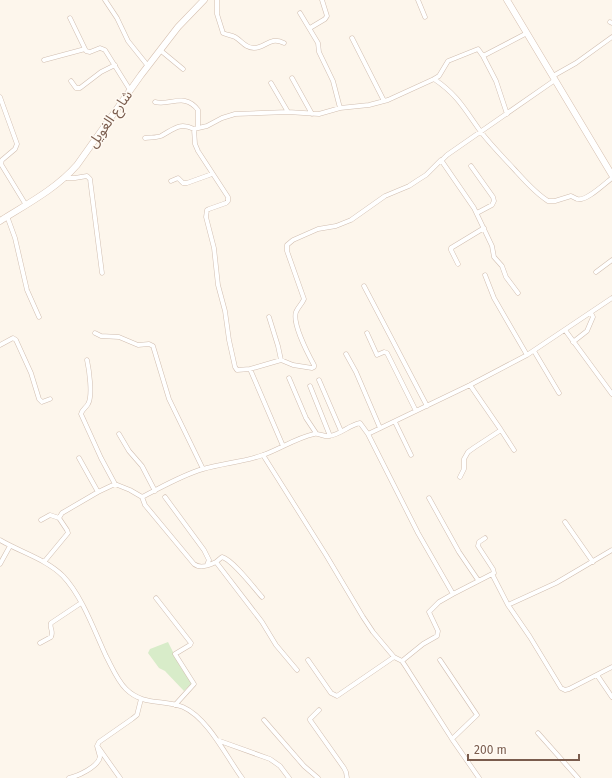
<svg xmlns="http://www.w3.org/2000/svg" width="612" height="778" font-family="'Fira Sans','Noto Sans Arabic',sans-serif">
<rect width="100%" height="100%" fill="#fdf6ec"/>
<path fill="#d8ecc9" d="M 168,642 L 181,668 L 192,683 L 184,691 L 165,671 L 159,668 L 148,653 L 150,649 Z"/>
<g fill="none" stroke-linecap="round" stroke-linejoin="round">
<g stroke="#d1beb0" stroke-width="5">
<path id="street" d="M 105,0 L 117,18 L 128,41 L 148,66
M 217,0 L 217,14 L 223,33 C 227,35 231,35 235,37 C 242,41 245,48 254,48 C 266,48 269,36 284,43
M 418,0 L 425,17
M 300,13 L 318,43 L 319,52 L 333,81 L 340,108
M 70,18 L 86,51 L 90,52 L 100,48 L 105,50 L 130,90
M 610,22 L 612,23
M 310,28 L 325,19 L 327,16 L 322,0
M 352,38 L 384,101
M 160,50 L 183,69
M 483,56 L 527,33
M 44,60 L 85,49
M 553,76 L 576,63 L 612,37
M 292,78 L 312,114
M 434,79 C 458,95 465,110 481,132 C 491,145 503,157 514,169 C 524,180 535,193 548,201 L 555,201 L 571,196 C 573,197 575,198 577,199 C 586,202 604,184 612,178
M 71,81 L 76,88 L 80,88 L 101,72 L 115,65
M 271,83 L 288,112
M 0,97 L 17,144 L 15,149 L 2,160 L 1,164 L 26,205
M 155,102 C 170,106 185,92 198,110 L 198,128
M 507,114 L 496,81 L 483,56 L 478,49 L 448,61 L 439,76 L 434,79 L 388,100 L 369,105 L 340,108 L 319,114 L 288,112 L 235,114 L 222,118 L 207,126 L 194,129 L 195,144 L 198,151 L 228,197 L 228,201 L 226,203 L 209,209 L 207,210 L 206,217 L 214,248 L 218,285 L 225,311 L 229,340 L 235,367 L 237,370 L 250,369 L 281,360 L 293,365 L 312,368 L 314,367 L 314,365 C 308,354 292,323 296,312 C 298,307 302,304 304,299 L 287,251 L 287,245 L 293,240 L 318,229 L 336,226 L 351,220 L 385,196 L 409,186 L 418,180 L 426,175 L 441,160 L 442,160 L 447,155 C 483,130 519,105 555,80
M 145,138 C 150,137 156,138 161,136 C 174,129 179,122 194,129
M 441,160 L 474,208 L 492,246 L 494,257 L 502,266 L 506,277 L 518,293
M 471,166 L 493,197 L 494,201 L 492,205 L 477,213
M 66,178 L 75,178 L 87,176 L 90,179 L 102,273
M 171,181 L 178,178 L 183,183 L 187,183 L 212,174
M 7,216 L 15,238 L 27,290 L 39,317
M 458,264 L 451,250 L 451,248 L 484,228
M 596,272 L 612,260
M 485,275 L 494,298 L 527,355
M 364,286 L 427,406
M 269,317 L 278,346 L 281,360
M 565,330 L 612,394
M 95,333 L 101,336 L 119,337 L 138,345 L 149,344 L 153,346 L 169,399 L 203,469
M 367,333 L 377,355 L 384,352 L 387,353 L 416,411
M 573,342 L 587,331 L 593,317 L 591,313
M 0,345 L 13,338 L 16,340 L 31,373 L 39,399 L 42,402 L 50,399
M 534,351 L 559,393
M 346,354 L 356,372 L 380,428
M 87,360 C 89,369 93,396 88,404 C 86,408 82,409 81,414 L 101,458 L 115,484
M 250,369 L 283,446
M 289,378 L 306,418 L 316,433
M 319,380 L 341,431
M 310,386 L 330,436
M 395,422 L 411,455
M 501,430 L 514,450
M 119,434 L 129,451 L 142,466 L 155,491
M 368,434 L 470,385 L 527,355 L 612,298
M 263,455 L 326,555 L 363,617 L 373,632 L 394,657 L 402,661 L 406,667 L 452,739 L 479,778
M 79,458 L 98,492
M 460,477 L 464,469 L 464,459 L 468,452 L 475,447 L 501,430 L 470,385
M 142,497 C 162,487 182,475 203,469 C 223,463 244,462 263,455 C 280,449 296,438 314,434 C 319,433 324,437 329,436 C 340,435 349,425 360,423 L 368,434 L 418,533 L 453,594 L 492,574
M 165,497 L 204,550 L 209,560 L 207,565
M 429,498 L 459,552 L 478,580
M 41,520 L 50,515 L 59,518
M 565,522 L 593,562
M 485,538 L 479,542 L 478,546 L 493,569 L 494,573 L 492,574 L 508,605 L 556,583 L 612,550
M 0,540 C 20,552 46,559 63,576 C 82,596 94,630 106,656 C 112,667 117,680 126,689 C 143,706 163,699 183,707 C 208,718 226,756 242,778
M 44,562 L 68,533 L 67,530 L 59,518 L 62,513 L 98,492 L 115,484 L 130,490 L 142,497 L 145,505 L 194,564 C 200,569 210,565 216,562 L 262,622 L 276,645 L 297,670
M 216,562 L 222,557 C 233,560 254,588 262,597
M 0,564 L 10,546
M 156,598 L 191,643 L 190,645 L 175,654 L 194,684 L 175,705
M 508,605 L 530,637 L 561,688 L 565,690 L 569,689 L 612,667
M 40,643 L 51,637 C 54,631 49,628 51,623 L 81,603
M 308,660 L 331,693 L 337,696 L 394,657
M 440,660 L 477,715 L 452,739
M 402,661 L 423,644 L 437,636 L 438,631 L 429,612 L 439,602 L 453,594
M 597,675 L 612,697
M 319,710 L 310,719 L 310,720 L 344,768 L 346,772 L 347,778
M 264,720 L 304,766 L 318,778
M 538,733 L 578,778
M 217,740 L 270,759 L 280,766 L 289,778
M 98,747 L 120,778
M 69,778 C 78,776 98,767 100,757 L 97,746 L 99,742 L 132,719 L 137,715 L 141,699"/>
</g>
<g stroke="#d6c0b0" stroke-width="7">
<path id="secondary" d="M 507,0 L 612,175
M 0,221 C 27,204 56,189 77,165 L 141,75 L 178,27 L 204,0"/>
</g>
<use href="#street" stroke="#fff" stroke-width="4"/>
<use href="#secondary" stroke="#fff" stroke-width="6"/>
</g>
<g text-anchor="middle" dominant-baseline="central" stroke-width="3" stroke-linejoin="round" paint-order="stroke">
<g font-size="14" fill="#7a5c4d" stroke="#fffaf3">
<text transform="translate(110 119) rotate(-55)">شارع الغويل</text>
</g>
</g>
<path d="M468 754v6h111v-6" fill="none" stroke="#7a5c4d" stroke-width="2"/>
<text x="474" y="754" font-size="12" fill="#7a5c4d" stroke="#fffaf3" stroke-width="3" paint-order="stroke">200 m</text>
</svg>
